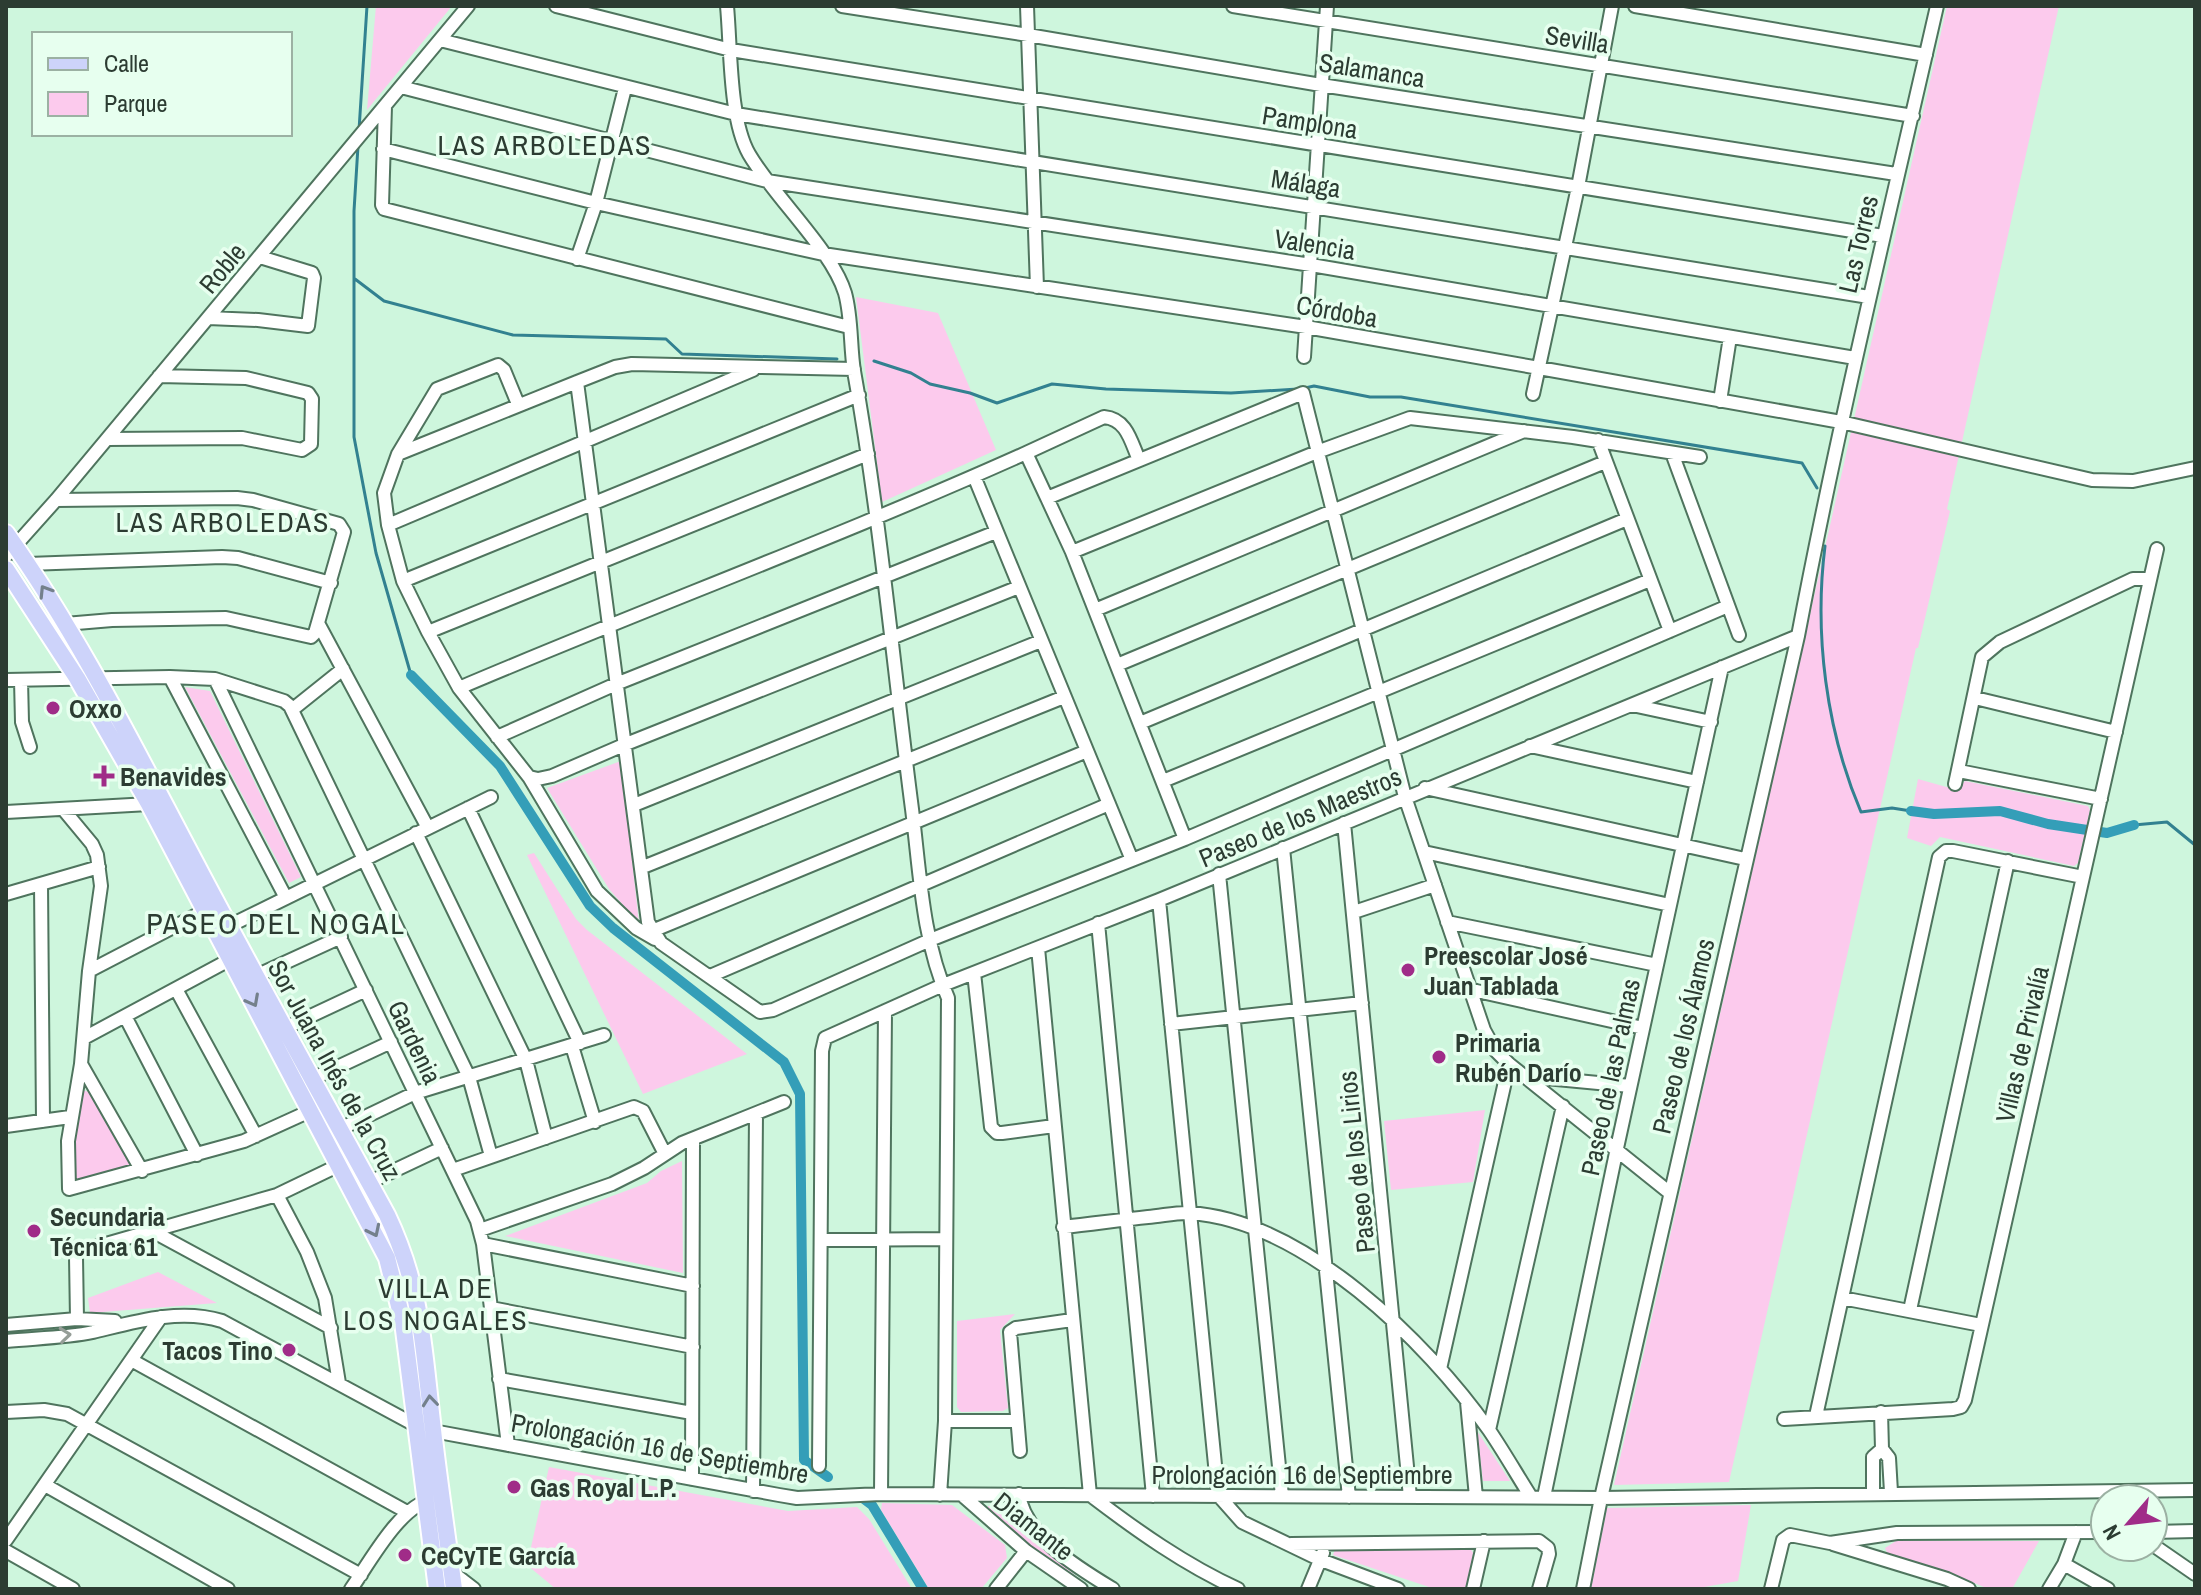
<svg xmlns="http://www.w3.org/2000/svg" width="2201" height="1595" font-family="'Archivo Narrow',sans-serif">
<rect width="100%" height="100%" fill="#cef6dd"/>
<path fill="#fccaed" d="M 376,6 L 452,6 L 367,110 Z
M 1947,6 L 2059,6 L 1947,509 L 1950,511 L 1918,648 L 1916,648 L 1729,1482 L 1614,1485 Z
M 856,297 L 938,313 L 996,450 L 882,502 Z
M 185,687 L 210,691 L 301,877 L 289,883 Z
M 621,761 L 639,923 L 609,889 L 547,788 Z
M 1918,779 L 1957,790 L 1965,781 L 2088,806 L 2090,810 L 2078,863 L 2074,866 L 1940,837 L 1931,846 L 1907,838 Z
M 534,853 L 576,919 L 587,930 L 747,1054 L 643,1094 L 527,855 Z
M 83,1090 L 94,1094 L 130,1164 L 126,1169 L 78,1183 L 73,1178 L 72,1162 Z
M 1485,1110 L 1473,1182 L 1391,1190 L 1384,1121 Z
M 682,1161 L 683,1273 L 505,1236 L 647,1183 L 661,1171 Z
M 158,1272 L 217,1303 L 90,1313 L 88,1298 Z
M 1015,1314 L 1000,1330 L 1008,1408 L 1003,1411 L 961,1412 L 957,1407 L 957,1321 Z
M 1477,1431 L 1510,1481 L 1483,1481 Z
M 549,1467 L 788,1511 L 857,1507 L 869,1519 L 912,1589 L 556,1589 L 527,1565 Z
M 882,1503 L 952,1505 L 1005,1545 L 1007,1558 L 981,1589 L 929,1589 L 881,1510 Z
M 1751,1505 L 1738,1581 L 1693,1589 L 1591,1589 L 1607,1508 Z
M 988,1506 L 1011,1506 L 1029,1538 L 1076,1576 L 1070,1579 L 987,1513 Z
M 1896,1541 L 2039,1541 L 2012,1589 L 1989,1589 L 1952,1574 L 1888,1555 L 1885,1548 Z
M 1336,1546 L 1469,1546 L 1473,1553 L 1467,1589 L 1435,1589 L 1333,1555 Z"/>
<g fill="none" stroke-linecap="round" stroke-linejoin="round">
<path stroke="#328190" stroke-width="3" d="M 359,130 L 367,6
M 358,146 L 354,211 L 354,437 L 376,553 L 411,675
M 355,279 L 384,301 L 513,335 L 666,339 L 682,354 L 837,359
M 874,361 L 911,373 L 930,384 L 970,393 L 997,403 L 1052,384 L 1106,389 L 1231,393 L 1298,389
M 1305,388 L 1314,386 L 1370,397 L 1401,397 L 1802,463 L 1817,488
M 1825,546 C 1814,634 1826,730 1861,812 L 1892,808 L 1911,811
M 2134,825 L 2167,822 L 2195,845"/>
<path stroke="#349eb8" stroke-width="10" d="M 411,675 L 500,766 L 590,906 L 613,928 L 784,1062 L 800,1094 L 804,1460 L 828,1477
M 1911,811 L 1934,814 L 2000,811 L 2048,824 L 2107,833 L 2134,825
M 864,1499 L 872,1505 L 923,1589"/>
<g stroke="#4f745e" stroke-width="16">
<path id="minor" d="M 556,6 L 731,50 L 1883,236
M 727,6 C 731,48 729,119 749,154 C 774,197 832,250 845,293 C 852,318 850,346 854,371 C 880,516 893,663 912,809 C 920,872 922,939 948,998 L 945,1421 L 940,1495
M 842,6 L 1028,35 L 1321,85 L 1896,174
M 1027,6 L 1037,287
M 1233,6 L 1913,116
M 1635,6 L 1926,55
M 440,40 L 736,114 L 1869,297
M 401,87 L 767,181 L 1311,265 L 1855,358
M 385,106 L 382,205 L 384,209 L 849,327
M 383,149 L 596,203 L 823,254 L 1306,327 L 1539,368 L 1841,422 L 2092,480 L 2133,481 L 2195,468
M 577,259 L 596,203 L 625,88
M 208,318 L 258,320 L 308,326 L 314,278 L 312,273 L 260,257
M 1304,357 L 1327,6
M 577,382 L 648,922 L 661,943 L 760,1012 L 773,1010 L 930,940 L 1185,839 L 1728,606
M 1533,394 L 1578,187 L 1612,6
M 1720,401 L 1730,337
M 518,404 L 504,370 L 498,365 L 437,389 L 398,454 L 384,493 L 388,525 L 403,581 L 428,632 L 459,688 L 529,777 L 538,779 L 552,776 L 626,744 L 1019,587
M 107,439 L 242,438 L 302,450 L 311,444 L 312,399 L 308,393 L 246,378 L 159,376
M 1598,440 L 1670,631
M 1026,453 L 1104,417 C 1127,419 1131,442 1139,460
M 1672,453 L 1739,635
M 398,454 L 577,382 L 615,367 L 632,364 L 854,369
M 974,476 L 1132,860
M 1047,498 L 1072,552 L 1185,839
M 56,500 L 237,498 L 253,500 L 339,524 L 344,532 L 315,633 L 311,637 L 226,618 L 112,620 L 65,624
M 388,525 L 753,370
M 1072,552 L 1317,452 L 1410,418 L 1573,437 L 1700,457
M 6,556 L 56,500 L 468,6
M 28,564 L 222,557 L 238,558 L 331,583
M 403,581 L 859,395
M 1095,610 L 1524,431
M 318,623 L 428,828
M 428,632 L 868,454
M 1117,665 L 1605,462
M 170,677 L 286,898
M 215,679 L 477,1221 L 483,1244 L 508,1445
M 6,680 L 170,677 L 215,679 L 284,701 L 290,706 L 469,1077 L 491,1156
M 21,680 L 22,722 L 30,747
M 459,688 C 647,608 839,537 1026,453 L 1047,498 L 1303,393 L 1405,797 L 1484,1030 L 1495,1050 L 1509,1064 L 1670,1193
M 1975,698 L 2116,732
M 1632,705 L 1711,722
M 293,709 L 343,669
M 1140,723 L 1627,519
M 497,737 L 616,684 L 996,532
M 1530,746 L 1697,782
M 1959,771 L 2101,799
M 529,777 L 597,891 L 636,928 L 655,939
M 1163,781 L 1650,580
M 1955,784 L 1982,657 L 2000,642 L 2133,579 L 2150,579
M 1425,788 L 1745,859
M 634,805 L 1041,641
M 468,808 L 580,1043
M 63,809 L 92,844 L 97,855 L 101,886 L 89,971 L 81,1064 L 68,1141 L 69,1189 L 244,1141 L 310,1111
M 6,812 L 149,804
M 1344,823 L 1410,1497
M 416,833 L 526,1060 L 546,1138
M 1283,848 L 1349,1497
M 1424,852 L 1670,905
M 643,867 L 1064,697
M 1219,874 L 1282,1496
M 41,884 L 43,1121
M 6,894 L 99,867
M 1159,900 L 1218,1495 L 1242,1522 L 1321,1560 L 1398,1589
M 1354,912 L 1435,885
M 1447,922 L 1657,965
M 1098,923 L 1153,1496
M 225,928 L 491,797
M 652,931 L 1087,751
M 1038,948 L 1090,1495 C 1136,1530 1185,1565 1238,1589
M 89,971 L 210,908
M 974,973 L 991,1127 L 997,1133 L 1002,1133 L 1054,1126
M 256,976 L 341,937
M 710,976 L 1109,804
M 176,989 L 256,1136
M 1468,989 L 1643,1028
M 126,1018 L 197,1155
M 1171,1024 L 1362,1003
M 285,1028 L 366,990
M 84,1038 L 231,959
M 572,1046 L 595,1122
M 81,1064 L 142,1171
M 1524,1076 L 1630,1086
M 312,1079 L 391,1042
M 6,1126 L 70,1117
M 340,1129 L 415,1093 L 604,1035
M 453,1170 L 634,1107 L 643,1111 L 665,1154
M 353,1190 L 442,1148
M 277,1195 L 307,1252 L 325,1298 L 339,1383
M 1063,1227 C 1091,1224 1120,1220 1148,1217 C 1162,1216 1177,1212 1190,1213 C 1304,1221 1426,1341 1489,1430 C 1504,1452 1517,1475 1531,1497
M 480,1230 L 612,1184 L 644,1168 L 682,1143 L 784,1102
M 152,1231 L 331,1328
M 821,1240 L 946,1239
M 483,1244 L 693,1286
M 1842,1298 L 1981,1325
M 491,1308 L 693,1347
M 1910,1310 L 2008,861
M 77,1319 L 76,1257 L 78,1252 L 277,1195 L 356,1157
M 6,1325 L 77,1319 L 115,1321
M 6,1341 C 35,1338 65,1338 93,1332 C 134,1322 179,1308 222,1321 L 415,1425 L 433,1431 L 779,1495 L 797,1498 L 881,1494 L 1601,1498 L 2195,1490
M 133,1361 L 407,1512
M 1440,1369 L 1509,1064
M 499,1379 L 692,1413
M 1467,1402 L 1476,1497
M 6,1412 L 44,1410 L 67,1414 L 361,1575
M 1881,1412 L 1882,1449 L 1889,1458 L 1891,1492
M 1816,1416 L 1939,857 L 1946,851 L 1953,851 L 2083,877
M 1784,1419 L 1953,1409 L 1961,1407 L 1965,1400 L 2157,549
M 945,1421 L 1017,1421
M 1489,1430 L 1563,1106
M 1020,1451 L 1010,1332 L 1016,1328 L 1072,1320
M 819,1466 L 822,1051 L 825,1038 L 943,985 L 1159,900 L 1798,636
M 692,1479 L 693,1139
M 45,1485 L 228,1589
M 753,1491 L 756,1114
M 1873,1492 L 1873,1457 L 1882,1449
M 881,1494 L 885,1011
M 1019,1494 C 1024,1536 1080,1569 1113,1589
M 962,1495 L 1026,1551 L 1081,1589
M 1544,1497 L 1617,1148 L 1722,667
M 2153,1532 L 2195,1531
M 6,1540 L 161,1317
M 1291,1544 L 1539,1541 L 1548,1548 L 1549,1554 L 1539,1589
M 1833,1544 L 1947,1579 L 1969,1589
M 2153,1545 L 2195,1574
M 6,1551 L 73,1589
M 2064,1564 L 2108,1589
M 452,1572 L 474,1589
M 351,1589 C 370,1562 400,1505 433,1499
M 996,1589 L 1026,1551
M 1308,1589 L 1323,1553
M 1473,1589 L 1484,1541
M 1583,1589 L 1601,1498 L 1798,636 C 1838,425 1889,216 1937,6
M 1771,1589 L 1783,1540 L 1790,1535 L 1830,1543 L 1897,1533 L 2105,1532
M 2049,1589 L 2064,1564 L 2076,1532"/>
</g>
<g stroke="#fff" stroke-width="20">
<path id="major" d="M 6,533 C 80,637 136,751 196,864 C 258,982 323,1098 387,1215 C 423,1291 423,1349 433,1430 C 439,1483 447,1536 454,1589
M 6,569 L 77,678 L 149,804 L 387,1258 L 403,1322 L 437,1589"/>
</g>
<use href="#minor" stroke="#fff" stroke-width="12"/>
<use href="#major" stroke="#cdd3fa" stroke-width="16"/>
</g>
<defs><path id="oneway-chevron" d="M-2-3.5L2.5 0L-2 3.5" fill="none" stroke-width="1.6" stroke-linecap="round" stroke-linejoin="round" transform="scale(2)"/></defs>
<g stroke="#74808c">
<use href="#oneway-chevron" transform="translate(45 591) rotate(-122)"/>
<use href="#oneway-chevron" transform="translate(253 1001) rotate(62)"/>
<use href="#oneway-chevron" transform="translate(374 1231) rotate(64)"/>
<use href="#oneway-chevron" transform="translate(430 1401) rotate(-96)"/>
</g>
<use stroke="#969e98" href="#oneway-chevron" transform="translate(65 1335) rotate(-6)"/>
<g fill="#a02c88" stroke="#e7ffef" stroke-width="3">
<circle cx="53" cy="708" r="8"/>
<path d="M100 764h8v8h8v8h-8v8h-8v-8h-8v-8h8z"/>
<circle cx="1408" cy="970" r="8"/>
<circle cx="1439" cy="1057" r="8"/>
<circle cx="34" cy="1231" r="8"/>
<circle cx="289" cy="1350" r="8"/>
<circle cx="514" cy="1487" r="8"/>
<circle cx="405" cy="1555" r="8"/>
</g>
<g text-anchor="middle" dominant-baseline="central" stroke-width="7" stroke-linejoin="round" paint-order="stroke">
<g font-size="26" fill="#2c3c32" stroke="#e7ffef">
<text transform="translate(1577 39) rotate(9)">Sevilla</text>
<text transform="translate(1372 70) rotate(9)">Salamanca</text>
<text transform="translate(1310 122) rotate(9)">Pamplona</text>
<text transform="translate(1306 183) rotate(9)">Málaga</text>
<text transform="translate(1315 244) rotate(9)">Valencia</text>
<text transform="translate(1858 244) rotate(-77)">Las Torres</text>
<text transform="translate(222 268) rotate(-50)">Roble</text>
<text transform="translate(1337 311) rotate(10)">Córdoba</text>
<text transform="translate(1300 817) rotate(-23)">Paseo de los Maestros</text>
<text transform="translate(1683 1036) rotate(-77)">Paseo de los Álamos</text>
<text transform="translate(415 1042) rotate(64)">Gardenia</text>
<text transform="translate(2022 1044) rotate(-77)">Villas de Privalía</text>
<text transform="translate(335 1070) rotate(61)">Sor Juana Inés de la Cruz</text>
<text transform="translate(1610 1077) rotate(-78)">Paseo de las Palmas</text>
<text transform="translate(1356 1162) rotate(-96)">Paseo de los Lirios</text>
<text transform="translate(660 1448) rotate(10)">Prolongación 16 de Septiembre</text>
<text x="1302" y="1474">Prolongación 16 de Septiembre</text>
<text transform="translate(1034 1526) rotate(38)">Diamante</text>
</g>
<g font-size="26" font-weight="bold" fill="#2c3c32" stroke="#e7ffef" text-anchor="start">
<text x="69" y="708">Oxxo</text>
<text x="120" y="776">Benavides</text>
<text x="1424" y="955">Preescolar José<tspan x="1424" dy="30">Juan Tablada</tspan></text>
<text x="1455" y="1042">Primaria<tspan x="1455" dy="30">Rubén Darío</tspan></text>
<text x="50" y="1216">Secundaria<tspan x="50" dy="30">Técnica 61</tspan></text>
<text x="273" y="1350" text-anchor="end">Tacos Tino</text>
<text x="530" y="1487">Gas Royal L.P.</text>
<text x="421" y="1555">CeCyTE García</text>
</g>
<g font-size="28" letter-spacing="2" fill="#2c3c32" stroke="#e7ffef">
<text x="545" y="145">LAS ARBOLEDAS</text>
<text x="223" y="522">LAS ARBOLEDAS</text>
<text x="436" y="1288">VILLA DE<tspan x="436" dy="32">LOS NOGALES</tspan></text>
</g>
<g font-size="30" letter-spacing="2" fill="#2c3c32" stroke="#e7ffef">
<text x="276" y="923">PASEO DEL NOGAL</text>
</g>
</g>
<rect width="2201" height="1595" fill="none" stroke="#2c3c32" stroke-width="16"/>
<rect x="32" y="32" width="260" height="104" fill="#e7ffef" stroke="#9cb1a3" stroke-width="2"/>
<rect x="48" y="58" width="40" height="12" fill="#cdd3fa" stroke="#9cb1a3" stroke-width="2"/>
<text x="104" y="72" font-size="24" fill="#2c3c32">Calle</text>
<rect x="48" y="92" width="40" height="24" fill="#fccaed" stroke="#9cb1a3" stroke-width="2"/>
<text x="104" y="112" font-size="24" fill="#2c3c32">Parque</text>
<g transform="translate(2129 1523) rotate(242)"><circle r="38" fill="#e7ffef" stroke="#9cb1a3" stroke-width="2"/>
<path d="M0-6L14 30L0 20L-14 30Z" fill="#a02c88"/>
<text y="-12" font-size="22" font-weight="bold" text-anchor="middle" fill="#2c3c32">N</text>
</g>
</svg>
